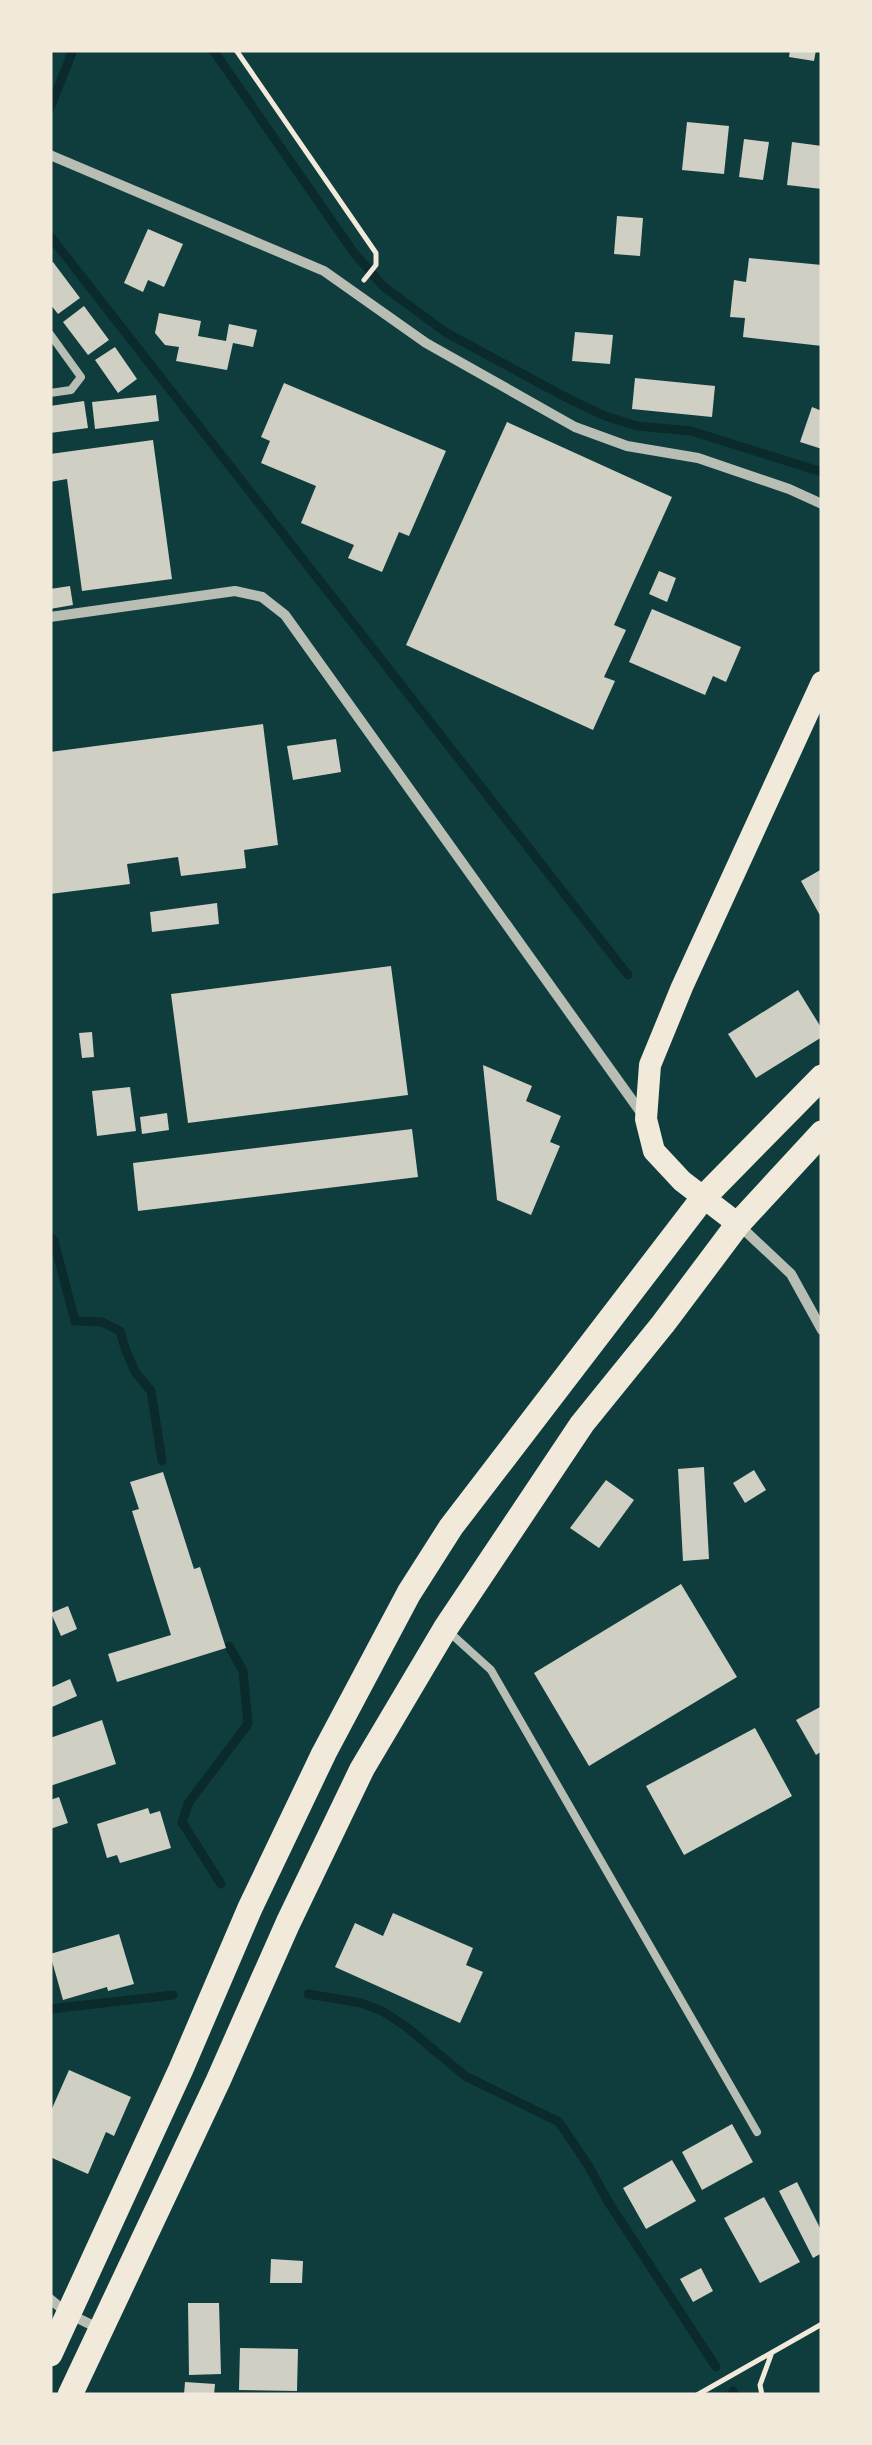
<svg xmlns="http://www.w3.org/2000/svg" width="872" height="2445" font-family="Cabin,sans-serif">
<rect width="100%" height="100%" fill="#0f3d3e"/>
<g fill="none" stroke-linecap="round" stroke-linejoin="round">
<path stroke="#0a2a2b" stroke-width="9" d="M 213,50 L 354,253 L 383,286 L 445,332 L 569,399 L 605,416 L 637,426 L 691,431 L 822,472
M 50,108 L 73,50
M 50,236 L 628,975
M 50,1237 L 54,1241 L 75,1321 L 102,1322 L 120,1331 L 125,1348 L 135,1372 L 151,1391 L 162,1461
M 221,1884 L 182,1822 L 189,1802 L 248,1724 L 243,1671 L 229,1646
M 308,1994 L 361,2003 L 382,2011 L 404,2025 L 465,2076 L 559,2122 L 588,2165 L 609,2203 L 716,2367
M 50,2009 L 173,1995
M 733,2391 L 735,2395"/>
</g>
<path fill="#cfcfc3" d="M 790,50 L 816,50 L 814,61 L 789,57 Z
M 687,122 L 729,126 L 724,174 L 682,170 Z
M 744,139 L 769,142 L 763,180 L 739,177 Z
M 792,142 L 822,146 L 822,189 L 787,185 Z
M 617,216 L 643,218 L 640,256 L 614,254 Z
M 148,229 L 183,244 L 164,287 L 148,280 L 143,292 L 124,283 Z
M 749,258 L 822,265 L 822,346 L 743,337 L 745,318 L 730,317 L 734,280 L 746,282 Z
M 53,262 L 80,298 L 58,314 L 50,304 L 50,264 Z
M 84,306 L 109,340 L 88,355 L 63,322 Z
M 159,313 L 201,321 L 198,336 L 226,341 L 229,324 L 257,330 L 253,347 L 233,343 L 227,370 L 176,361 L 179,347 L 165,345 L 155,333 Z
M 575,332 L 613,335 L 610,364 L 572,361 Z
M 115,347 L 137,379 L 118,393 L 95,360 Z
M 635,378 L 715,386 L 712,417 L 632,409 Z
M 284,383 L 446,451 L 409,536 L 399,532 L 382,572 L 348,558 L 354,545 L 301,523 L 316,486 L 261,463 L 270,441 L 261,437 Z
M 156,395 L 159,421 L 95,429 L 92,402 Z
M 84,401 L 88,428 L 50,433 L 50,406 Z
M 812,407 L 822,411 L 822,449 L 800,442 Z
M 507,422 L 672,497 L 614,625 L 626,630 L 604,677 L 615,681 L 593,730 L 406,645 Z
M 153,440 L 172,579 L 82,591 L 67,479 L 50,482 L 50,454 Z
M 659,571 L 676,578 L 667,602 L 649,594 Z
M 70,586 L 73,605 L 50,609 L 50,589 Z
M 652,609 L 741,647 L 726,682 L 713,676 L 705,695 L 629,662 Z
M 263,724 L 278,845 L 244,850 L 246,868 L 181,876 L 178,857 L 127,864 L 130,884 L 50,894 L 50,752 Z
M 336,739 L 341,772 L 293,780 L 287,746 Z
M 822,869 L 822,919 L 801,881 Z
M 217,903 L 219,924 L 152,932 L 150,912 Z
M 391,966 L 408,1095 L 188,1123 L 171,994 Z
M 798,990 L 822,1029 L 822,1037 L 756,1078 L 728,1034 Z
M 92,1032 L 94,1057 L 82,1058 L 79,1033 Z
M 483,1065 L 532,1086 L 526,1101 L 561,1116 L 550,1142 L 560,1146 L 531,1215 L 497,1200 Z
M 130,1087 L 136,1131 L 97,1136 L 92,1091 Z
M 167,1113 L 169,1130 L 142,1134 L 140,1117 Z
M 412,1129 L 418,1177 L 138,1211 L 133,1163 Z
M 704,1467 L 709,1559 L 683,1561 L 678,1469 Z
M 754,1470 L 766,1490 L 745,1503 L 733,1483 Z
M 163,1472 L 194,1569 L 200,1567 L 226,1648 L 117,1682 L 108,1654 L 171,1635 L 132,1511 L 139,1509 L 130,1482 Z
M 606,1480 L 634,1500 L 599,1548 L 570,1528 Z
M 681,1584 L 737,1677 L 589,1766 L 534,1673 Z
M 68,1606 L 77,1629 L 61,1636 L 51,1613 Z
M 70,1679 L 77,1696 L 52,1707 L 50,1702 L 50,1688 Z
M 822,1706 L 822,1751 L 816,1755 L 796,1720 Z
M 102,1720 L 116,1764 L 50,1786 L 50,1738 Z
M 755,1728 L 792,1796 L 684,1855 L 646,1786 Z
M 59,1797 L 68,1823 L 50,1829 L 50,1800 Z
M 148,1808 L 150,1814 L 160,1811 L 171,1848 L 120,1863 L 117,1855 L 107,1858 L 97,1824 Z
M 393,1913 L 473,1948 L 466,1965 L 483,1972 L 460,2023 L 335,1967 L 355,1923 L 383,1936 Z
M 119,1934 L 134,1984 L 108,1991 L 107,1987 L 63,2000 L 50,1954 Z
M 69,2070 L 131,2097 L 114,2136 L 106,2132 L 88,2174 L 50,2157 L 50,2113 Z
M 732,2124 L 753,2162 L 702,2190 L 682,2152 Z
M 672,2160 L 696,2201 L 646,2229 L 623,2188 Z
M 797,2182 L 822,2232 L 822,2253 L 813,2258 L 779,2191 Z
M 764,2197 L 800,2262 L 760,2283 L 724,2218 Z
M 271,2259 L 303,2261 L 302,2283 L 270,2283 Z
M 701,2268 L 713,2291 L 693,2302 L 680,2279 Z
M 188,2303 L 219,2303 L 221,2374 L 189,2375 Z
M 240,2348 L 298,2349 L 297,2391 L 239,2390 Z
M 185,2382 L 215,2384 L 214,2395 L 184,2395 Z"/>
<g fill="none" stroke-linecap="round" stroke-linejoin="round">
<path stroke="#f1e9da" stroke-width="5" d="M 236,50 L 376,253 L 376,265 L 364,280
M 697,2395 L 822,2324
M 762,2395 L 760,2385 L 771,2355"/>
<path stroke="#b8beb3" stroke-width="8" d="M 50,334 L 81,377 L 71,390 L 50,393
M 448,1631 L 491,1670 L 757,2132"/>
<path stroke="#b8beb3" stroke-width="10" d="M 50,155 L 324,271 L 426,343 L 575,427 L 627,446 L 698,458 L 789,489 L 822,504
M 50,617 L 235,591 L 262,597 L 285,615 L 642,1114
M 740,1226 L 791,1274 L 822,1330
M 50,2299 L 67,2313 L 100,2329"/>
<path stroke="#f1e9da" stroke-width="22" d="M 738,1224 L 682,1181 L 654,1151 L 646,1119 L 650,1065 L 682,987 L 822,682"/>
<path stroke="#f1e9da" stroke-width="25" d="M 50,2354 L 181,2069 L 250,1908 L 324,1753 L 409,1593 L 451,1527 L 703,1198 L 822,1077
M 70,2395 L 218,2081 L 288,1923 L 362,1769 L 445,1629 L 582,1424 L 663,1324 L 738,1224 L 822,1133"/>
</g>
<rect width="872" height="2445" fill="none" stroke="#f1e9da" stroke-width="105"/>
</svg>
